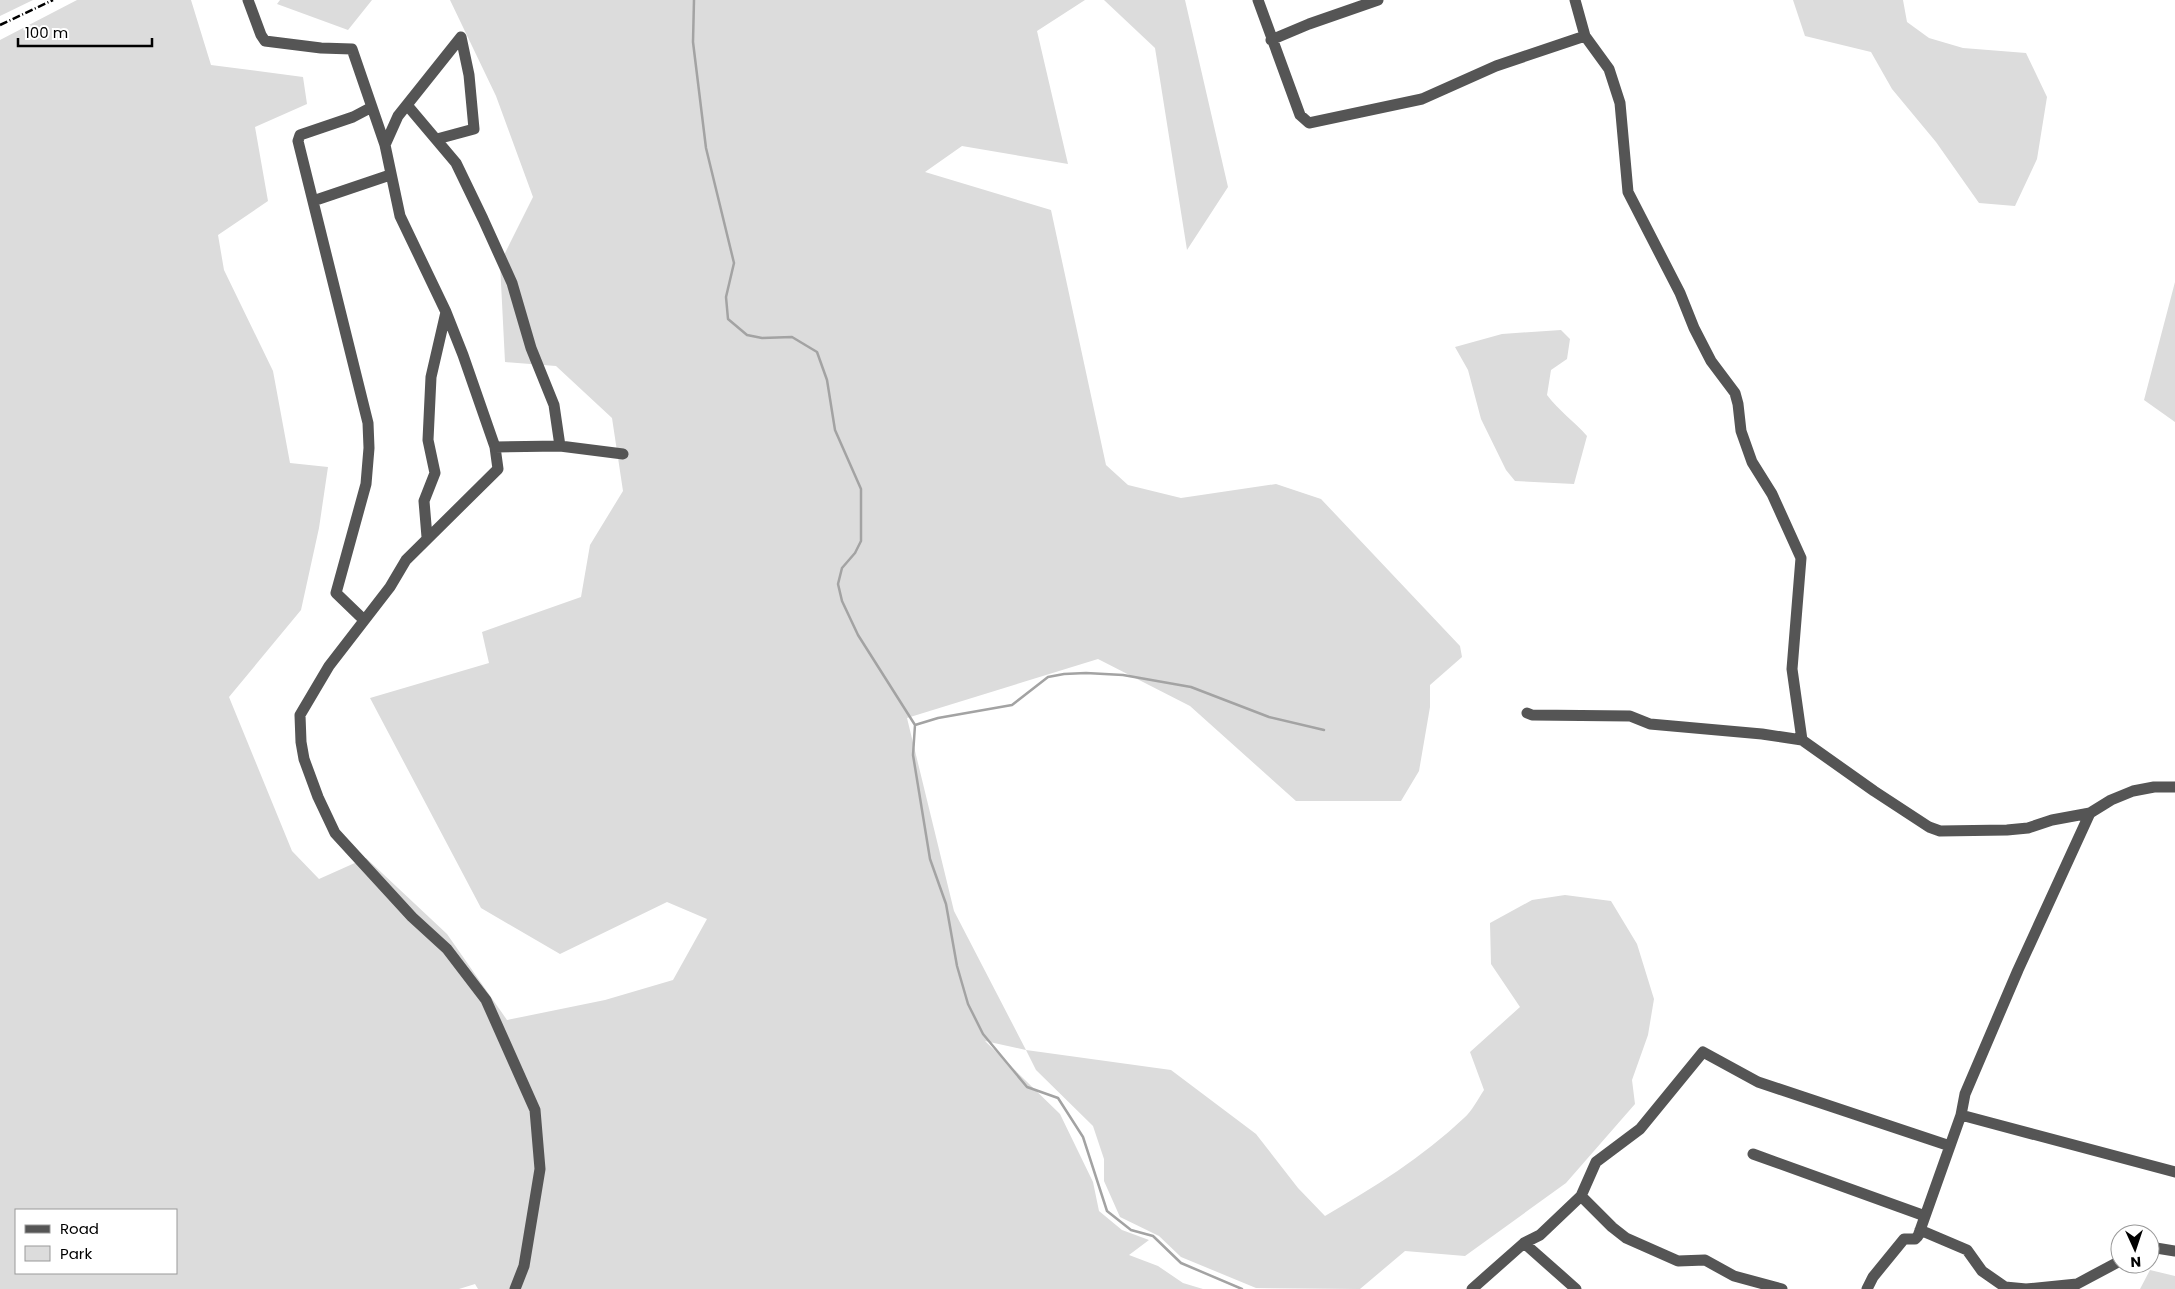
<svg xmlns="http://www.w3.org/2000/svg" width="2175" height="1289" font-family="Poppins,sans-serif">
<rect width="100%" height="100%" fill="#fff"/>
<path fill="#dcdcdc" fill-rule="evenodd" d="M 0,0 L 33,0 L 0,16 Z
M 77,0 L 191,0 L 211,65 L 303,77 L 307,104 L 255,127 L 268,201 L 218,235 L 224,270 L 273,371 L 290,463 L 328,467 L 319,528 L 301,610 L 229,697 L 292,851 L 319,879 L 366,858 L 447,934 L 507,1020 L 605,1000 L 673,980 L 707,919 L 667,902 L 560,954 L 481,908 L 370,698 L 489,663 L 482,632 L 581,597 L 590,545 L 623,491 L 612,418 L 556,366 L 505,362 L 500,263 L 533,197 L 496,96 L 450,0 L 1085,0 L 1037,31 L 1068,164 L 962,146 L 925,172 L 1051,210 L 1106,465 L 1128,485 L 1181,498 L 1276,484 L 1321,499 L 1460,646 L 1462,657 L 1430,685 L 1430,707 L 1419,771 L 1401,801 L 1296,801 L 1190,706 L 1098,659 L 907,718 L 954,911 L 1026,1050 L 1171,1070 L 1256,1134 L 1298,1188 L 1325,1216 C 1373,1188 1423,1157 1464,1118 C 1472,1111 1478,1099 1484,1090 L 1470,1052 L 1520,1007 L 1491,964 L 1490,923 L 1532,900 L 1565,895 L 1611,901 L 1637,944 L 1654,999 L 1648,1035 L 1632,1080 L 1635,1104 L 1566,1183 L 1465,1256 L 1405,1251 L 1360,1289 L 1256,1288 L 1181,1257 L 1159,1236 L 1120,1217 L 1104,1181 L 1104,1159 L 1093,1126 L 1036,1070 L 1026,1050 L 985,1041 L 1060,1114 L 1093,1182 L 1099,1211 L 1122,1230 L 1149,1240 L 1129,1255 L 1158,1266 L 1183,1283 L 1203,1289 L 478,1289 L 475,1284 L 459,1289 L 0,1289 L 0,40 ZM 16,1210 L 176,1210 L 176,1273 L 16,1273 Z
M 280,0 L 372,0 L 348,30 L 277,4 Z
M 1104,0 L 1185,0 L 1228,187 L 1187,250 L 1155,48 Z
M 1793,0 L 1903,0 L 1907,22 L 1929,38 L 1963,48 L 2026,53 L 2047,97 L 2037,159 L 2015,206 L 1979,203 L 1936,142 L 1892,89 L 1871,52 L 1805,36 Z
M 2175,282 L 2175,422 L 2144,400 Z
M 1561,330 L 1570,339 L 1567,359 L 1551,370 L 1547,395 C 1559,411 1574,421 1587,436 L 1574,484 L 1515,481 L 1506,470 L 1481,419 L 1468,370 L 1455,347 L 1502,334 Z
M 2150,1270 L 2175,1276 L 2175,1289 L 2140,1289 Z"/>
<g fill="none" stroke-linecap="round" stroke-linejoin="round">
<path stroke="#a3a3a3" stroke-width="2.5" d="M 694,0 L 693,42 L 706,148 L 734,263 L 726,297 L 728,319 L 747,335 L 762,338 L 792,337 L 817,352 L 827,380 L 835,430 L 861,489 L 861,541 L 855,553 L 842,568 L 838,584 L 842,601 L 858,635 L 915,725 L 913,755 L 930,859 L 946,904 L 957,966 L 968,1004 L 983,1034 L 1027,1087 L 1058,1098 L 1083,1137 L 1107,1211 L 1131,1230 L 1153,1236 L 1181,1263 L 1242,1289
M 915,725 L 938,718 L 1012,705 L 1048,677 L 1064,674 L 1086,673 L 1123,675 L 1191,687 L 1269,717 L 1324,730"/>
<path stroke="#555" stroke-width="11" d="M 248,0 L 261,35 L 265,41 L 321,48 L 352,49 L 385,145
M 1258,0 L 1300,115 L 1309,123 L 1422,99 L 1496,66 L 1585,36
M 1575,0 L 1585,36 L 1609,69 L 1620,103 L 1628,192 L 1680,293 L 1694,328 L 1711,361 L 1735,393 L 1738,404 L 1741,431 L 1752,462 L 1772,494 L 1801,558 L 1792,669 L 1802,740
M 461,37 L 398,116 L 385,145 L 400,216 L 446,312 L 463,355 L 495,447 L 498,469 L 406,560 L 390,587 L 329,666 L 300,715 L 301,742 L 304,759 L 318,797 L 335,833 L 412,917 L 447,949 L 486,1000 L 535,1110 L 540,1169 L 524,1266 L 515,1289
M 1271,40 L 1309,24 L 1378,0
M 407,105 L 456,163 L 483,219 L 512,283 L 531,348 L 554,405 L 560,446
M 437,139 L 474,129 L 469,75 L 461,37
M 313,201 L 390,175
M 495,447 L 560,446 L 623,454
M 427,537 L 424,501 L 435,473 L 428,440 L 431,377 L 446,312
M 364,620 L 336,593 L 366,484 L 369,448 L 368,423 L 298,141 L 300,135 L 353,117 L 372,107
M 1527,713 L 1532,715 L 1630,716 L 1650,724 L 1762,734 L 1802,740 L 1874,791 L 1929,827 L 1940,831 L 2007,830 L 2028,828 L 2052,820 L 2090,813 L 2111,800 L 2133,791 L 2154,787 L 2175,787
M 1961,1115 L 2175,1172
M 1753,1154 L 1925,1216
M 1581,1196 L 1612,1227 L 1626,1238 L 1678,1261 L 1705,1260 L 1734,1276 L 1782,1289
M 1920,1230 L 1967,1250 L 1982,1271 L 2005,1287 L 2026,1289 L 2077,1284 L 2120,1261
M 1524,1243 L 1576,1289
M 2150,1247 L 2175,1251
M 1472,1289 L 1524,1243 L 1540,1235 L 1581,1196 L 1596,1162 L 1640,1129 L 1703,1052 L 1758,1082 L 1950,1146
M 1867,1289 L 1873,1277 L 1904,1239 L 1915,1239 L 1918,1236 L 1961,1115 L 1965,1094 L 2018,970 L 2090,813"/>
<path stroke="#000" stroke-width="2.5" stroke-dasharray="8 2.5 1 2.5" stroke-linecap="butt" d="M 0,25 L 53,0"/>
</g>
<rect x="15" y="1209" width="162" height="65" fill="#ffffff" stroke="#999999"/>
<rect x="25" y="1225" width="25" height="8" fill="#555555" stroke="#999999"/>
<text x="60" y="1234" font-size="15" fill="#000000">Road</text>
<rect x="25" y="1246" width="25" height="15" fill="#dcdcdc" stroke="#999999"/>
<text x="60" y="1259" font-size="15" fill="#000000">Park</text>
<g transform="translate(2135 1249) rotate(177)"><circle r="24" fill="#ffffff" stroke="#999999"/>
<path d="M0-4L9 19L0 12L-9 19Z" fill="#000000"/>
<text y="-8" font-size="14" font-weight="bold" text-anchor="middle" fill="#000000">N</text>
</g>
<path d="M18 38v8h134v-8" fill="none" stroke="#000000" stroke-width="2.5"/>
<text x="25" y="38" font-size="15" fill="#000000" stroke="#ffffff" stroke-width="4" paint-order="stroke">100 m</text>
</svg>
